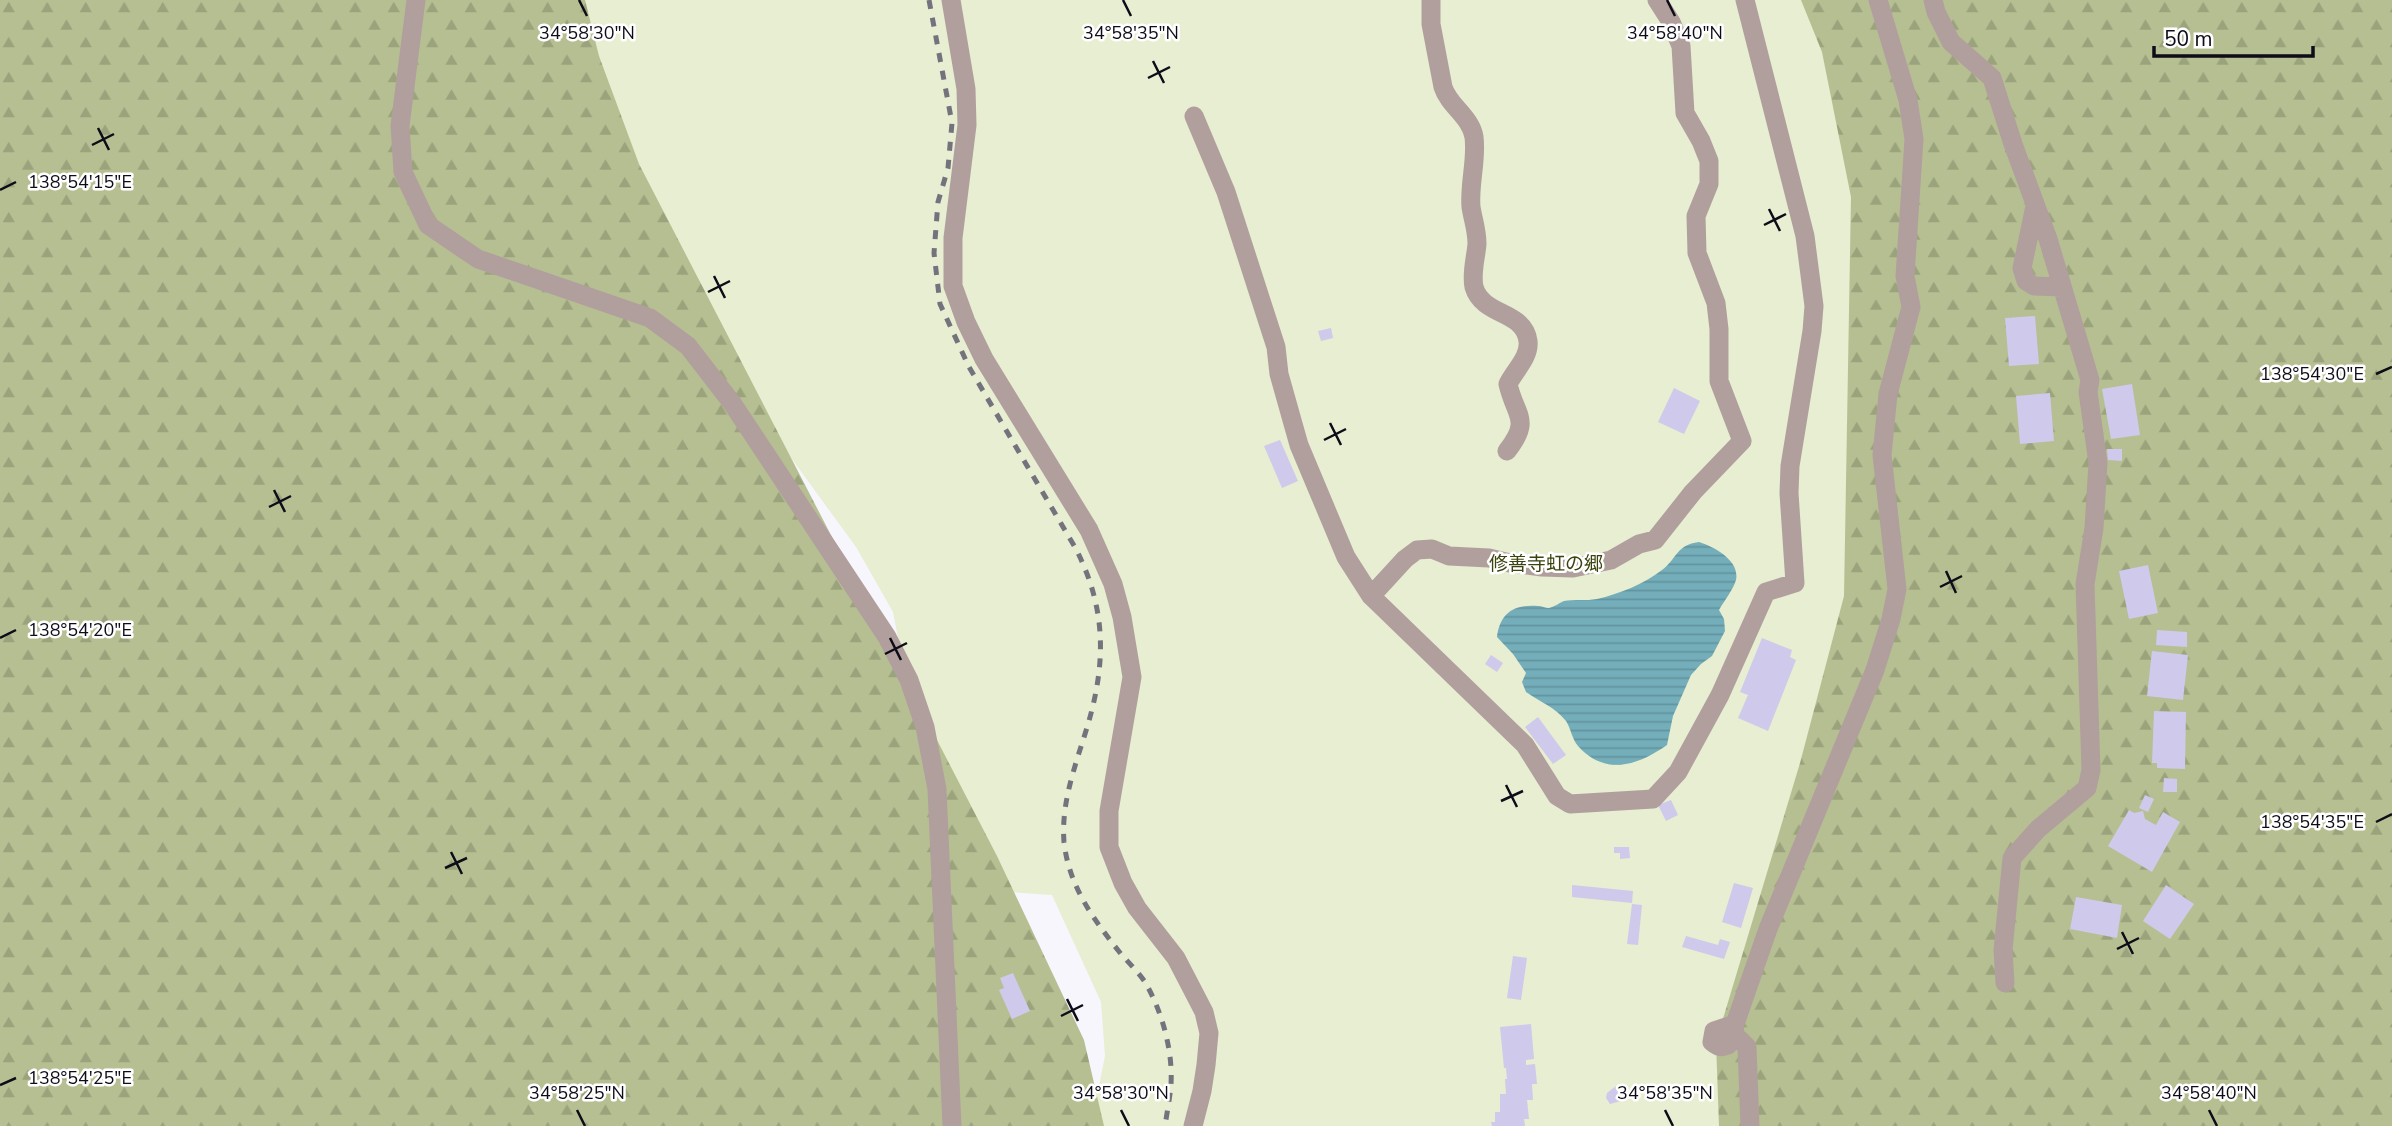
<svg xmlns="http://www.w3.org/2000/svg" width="2392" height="1126" font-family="'Nunito Sans','Noto Sans JP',sans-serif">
<defs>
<pattern id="forest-firs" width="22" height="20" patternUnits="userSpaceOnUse" patternTransform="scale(1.75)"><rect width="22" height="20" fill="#b6bf92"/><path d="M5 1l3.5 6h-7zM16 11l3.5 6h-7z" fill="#9ba37d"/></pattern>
<pattern id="water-rules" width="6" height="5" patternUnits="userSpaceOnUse" patternTransform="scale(1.75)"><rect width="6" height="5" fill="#74aeba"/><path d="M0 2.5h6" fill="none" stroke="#63949f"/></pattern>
</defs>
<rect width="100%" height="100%" fill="#f7f6fd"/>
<path fill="#e7eed1" d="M 427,0 L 1972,0 L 2175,1126 L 1091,1126 L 1105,1056 L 1101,1002 L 1052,895 L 947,888 L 893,612 L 856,547 L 695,326 Z"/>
<path fill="url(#forest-firs)" d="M 0,0 L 585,0 L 599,56 L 639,164 L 997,856 L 1084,1040 L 1104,1126 L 0,1126 Z
M 1801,0 L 2392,0 L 2392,1126 L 1719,1126 L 1716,1042 L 1800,763 L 1844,596 L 1851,197 L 1822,52 Z"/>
<path fill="url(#water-rules)" d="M 1699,542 C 1714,547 1740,560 1736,580 C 1733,590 1724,601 1719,610 L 1724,619 L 1725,631 L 1712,656 L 1701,664 L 1691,675 L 1673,716 L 1667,745 C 1637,766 1605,776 1578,746 C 1572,739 1571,729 1566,721 C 1555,707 1540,702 1526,692 L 1522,682 L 1526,673 L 1513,654 L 1497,637 C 1500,613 1514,604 1538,606 C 1542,606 1545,608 1549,608 C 1554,607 1559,603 1564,601 C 1575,599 1586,601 1597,599 C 1619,594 1644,584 1662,570 C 1677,559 1676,545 1699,542 Z"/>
<path fill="#cfc9ec" d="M 2035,316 L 2039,364 L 2009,366 L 2005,318 Z
M 1331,328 L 1333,338 L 1321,341 L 1318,331 Z
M 2132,384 L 2140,435 L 2111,439 L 2102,389 Z
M 1674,388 L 1700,401 L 1684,434 L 1658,422 Z
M 2050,393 L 2054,441 L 2020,444 L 2016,396 Z
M 1280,440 L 1298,481 L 1282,488 L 1264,446 Z
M 2107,449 L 2122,449 L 2122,461 L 2108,460 Z
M 2148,565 L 2158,613 L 2129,619 L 2119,571 Z
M 2157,630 L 2187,632 L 2187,647 L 2156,645 Z
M 1762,638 L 1792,650 L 1790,657 L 1796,660 L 1768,731 L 1738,718 L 1748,695 L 1740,692 Z
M 2152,651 L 2188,655 L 2183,700 L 2147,696 Z
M 1491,655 L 1503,663 L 1497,672 L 1485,664 Z
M 2154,711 L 2186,712 L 2185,769 L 2157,768 L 2157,763 L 2152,763 Z
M 1538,717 L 1566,755 L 1553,764 L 1525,727 Z
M 2164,778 L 2177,779 L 2177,792 L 2163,792 Z
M 2145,795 L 2154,799 L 2148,812 L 2139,808 Z
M 1671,800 L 1678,815 L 1666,821 L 1658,805 Z
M 2129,810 L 2134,813 L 2143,811 L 2145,819 L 2156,825 L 2163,812 L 2180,822 L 2152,872 L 2108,846 Z
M 1614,847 L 1629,847 L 1630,858 L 1620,859 L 1620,853 L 1614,853 Z
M 1734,883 L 1753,888 L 1741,928 L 1722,922 Z
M 1572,885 L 1633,891 L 1632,903 L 1572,897 Z
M 2166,885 L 2194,904 L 2170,939 L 2143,921 Z
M 2076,897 L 2122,905 L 2117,938 L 2070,929 Z
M 1632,904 L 1642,905 L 1638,945 L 1627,944 Z
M 1686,936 L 1718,945 L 1720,939 L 1730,942 L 1724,959 L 1682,947 Z
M 1513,956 L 1527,958 L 1521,1000 L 1507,998 Z
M 1013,973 L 1030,1011 L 1012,1019 L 999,990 L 1004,988 L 1000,978 Z
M 1531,1024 L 1534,1059 L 1526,1060 L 1526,1065 L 1535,1064 L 1537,1084 L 1532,1084 L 1533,1100 L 1527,1100 L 1529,1119 L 1524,1119 L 1525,1126 L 1492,1126 L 1491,1122 L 1495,1122 L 1495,1112 L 1500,1112 L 1500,1094 L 1506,1094 L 1505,1079 L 1507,1079 L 1506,1068 L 1504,1068 L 1500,1027 Z
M 1616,1086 L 1623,1094 L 1621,1101 L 1610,1104 L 1606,1098 L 1607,1093 Z"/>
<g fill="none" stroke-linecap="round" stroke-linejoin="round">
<path stroke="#b19f9d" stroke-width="19" d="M 951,0 L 966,89 L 967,125 L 953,238 L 953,286 L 966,322 L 984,359 L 1089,530 L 1113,584 L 1122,617 L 1132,677 L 1109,811 L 1109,847 L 1123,883 L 1137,908 L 1176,958 L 1204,1012 L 1209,1033 L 1206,1065 L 1202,1091 L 1193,1126
M 1431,0 L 1431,24 L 1443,87 C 1449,106 1471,117 1474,137 C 1477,160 1469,184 1471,207 C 1473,220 1477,230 1477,244 C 1476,257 1471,273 1474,287 C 1483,317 1524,310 1528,341 C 1530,357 1515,370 1508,384 C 1515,416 1532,419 1507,451
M 1933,0 L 1936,12 L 1951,42 L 1992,78 L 2013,144 L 2048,239 L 2090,380 L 2088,392 L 2098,463 L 2094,528 L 2085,584 L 2091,770 L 2087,788 L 2038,829 L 2012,858 L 2003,950 L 2005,983
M 1194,116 L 1226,192 L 1276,347 L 1279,374 L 1299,445 L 1346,557 L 1371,596 L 1525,745 L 1557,796 L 1570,804 L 1653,799 L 1678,772 L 1720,695 L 1766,592 L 1795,583 L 1789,493 L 1790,466 L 1812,331 L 1814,306 L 1805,236 L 1745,0
M 2035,206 L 2022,268 L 2026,281 L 2034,286 L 2062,287
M 1371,596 L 1405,559 L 1417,550 L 1432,549 L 1449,556 L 1489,558 L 1510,563 L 1542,567 L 1573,568 L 1611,560 L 1639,544 L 1655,540 L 1693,492 L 1742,441 L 1719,381 L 1719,329 L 1716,303 L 1697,253 L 1696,216 L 1709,184 L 1709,161 L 1701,141 L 1685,113 L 1681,46 L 1671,22 L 1657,0"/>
<path stroke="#b19f9d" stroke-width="19" d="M 1735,1024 L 1714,1031 L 1712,1042 C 1718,1047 1721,1048 1728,1045 L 1734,1034 L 1735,1024 L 1768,929 L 1875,670 L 1891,619 L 1897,589 L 1882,455 L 1888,394 L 1911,307 L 1905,276 L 1914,139 L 1908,100 L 1878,0
M 1734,1034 L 1747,1047 L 1750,1126"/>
<path stroke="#b19f9d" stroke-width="19" d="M 416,0 L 400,126 L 403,172 L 428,225 L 478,259 L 650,318 L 688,346 L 732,403 L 887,637 L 909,680 L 925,727 L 937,789 L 952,1126"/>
<path stroke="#74737d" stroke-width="5" stroke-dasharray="9 9" stroke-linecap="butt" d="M 929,0 L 952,123 L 948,168 L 938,202 L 934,253 L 940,304 L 969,367 L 1076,549 C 1108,612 1106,668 1085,734 C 1074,769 1061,805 1064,842 C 1069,887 1094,920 1121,954 C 1129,963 1138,972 1145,982 C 1162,1011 1173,1051 1171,1084 C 1170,1098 1167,1112 1165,1126"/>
</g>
<path fill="none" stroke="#0e0c18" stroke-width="2.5" d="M 579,0 L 587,16M 1123,0 L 1131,16M 1667,0 L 1675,16M 1153,61 L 1164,83M 1148,78 L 1170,67M 98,128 L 109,150M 92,145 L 114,134M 0,190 L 16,182M 1769,209 L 1780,231M 1764,225 L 1786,214M 714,276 L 725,298M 708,292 L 730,281M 2376,374 L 2392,367M 1330,423 L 1341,445M 1324,440 L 1346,429M 274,490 L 285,512M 269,507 L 291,496M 1946,571 L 1956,593M 1940,587 L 1962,576M 0,638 L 16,630M 890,638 L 901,660M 885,654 L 907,643M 1506,785 L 1517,807M 1501,801 L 1523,791M 2376,822 L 2392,814M 451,852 L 462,874M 445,868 L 467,858M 2122,932 L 2133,954M 2117,949 L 2139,938M 1067,999 L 1078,1021M 1061,1016 L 1083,1005M 0,1085 L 16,1078M 577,1110 L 585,1126M 1121,1110 L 1129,1126M 1665,1110 L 1673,1126M 2209,1110 L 2217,1126"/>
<g text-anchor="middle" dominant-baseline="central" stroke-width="5" stroke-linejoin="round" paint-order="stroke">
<g font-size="19" fill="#3b430e" stroke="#fff">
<text x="1546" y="564">修善寺虹の郷</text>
</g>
</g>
<g font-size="18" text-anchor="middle" fill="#0e0c18" stroke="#fff" stroke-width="5" stroke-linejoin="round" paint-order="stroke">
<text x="587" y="39">34°58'30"N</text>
<text x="1131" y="39">34°58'35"N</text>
<text x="1675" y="39">34°58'40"N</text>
<text x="80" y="188">138°54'15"E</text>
<text x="2312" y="380">138°54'30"E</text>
<text x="80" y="636">138°54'20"E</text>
<text x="2312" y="828">138°54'35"E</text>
<text x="80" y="1084">138°54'25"E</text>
<text x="577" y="1099">34°58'25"N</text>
<text x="1121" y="1099">34°58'30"N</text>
<text x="1665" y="1099">34°58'35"N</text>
<text x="2209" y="1099">34°58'40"N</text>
</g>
<path d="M2154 46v10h159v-10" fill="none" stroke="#0e0c18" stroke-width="3.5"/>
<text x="2164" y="46" font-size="21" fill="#0e0c18" stroke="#ffffff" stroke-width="5" paint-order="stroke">50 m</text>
</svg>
